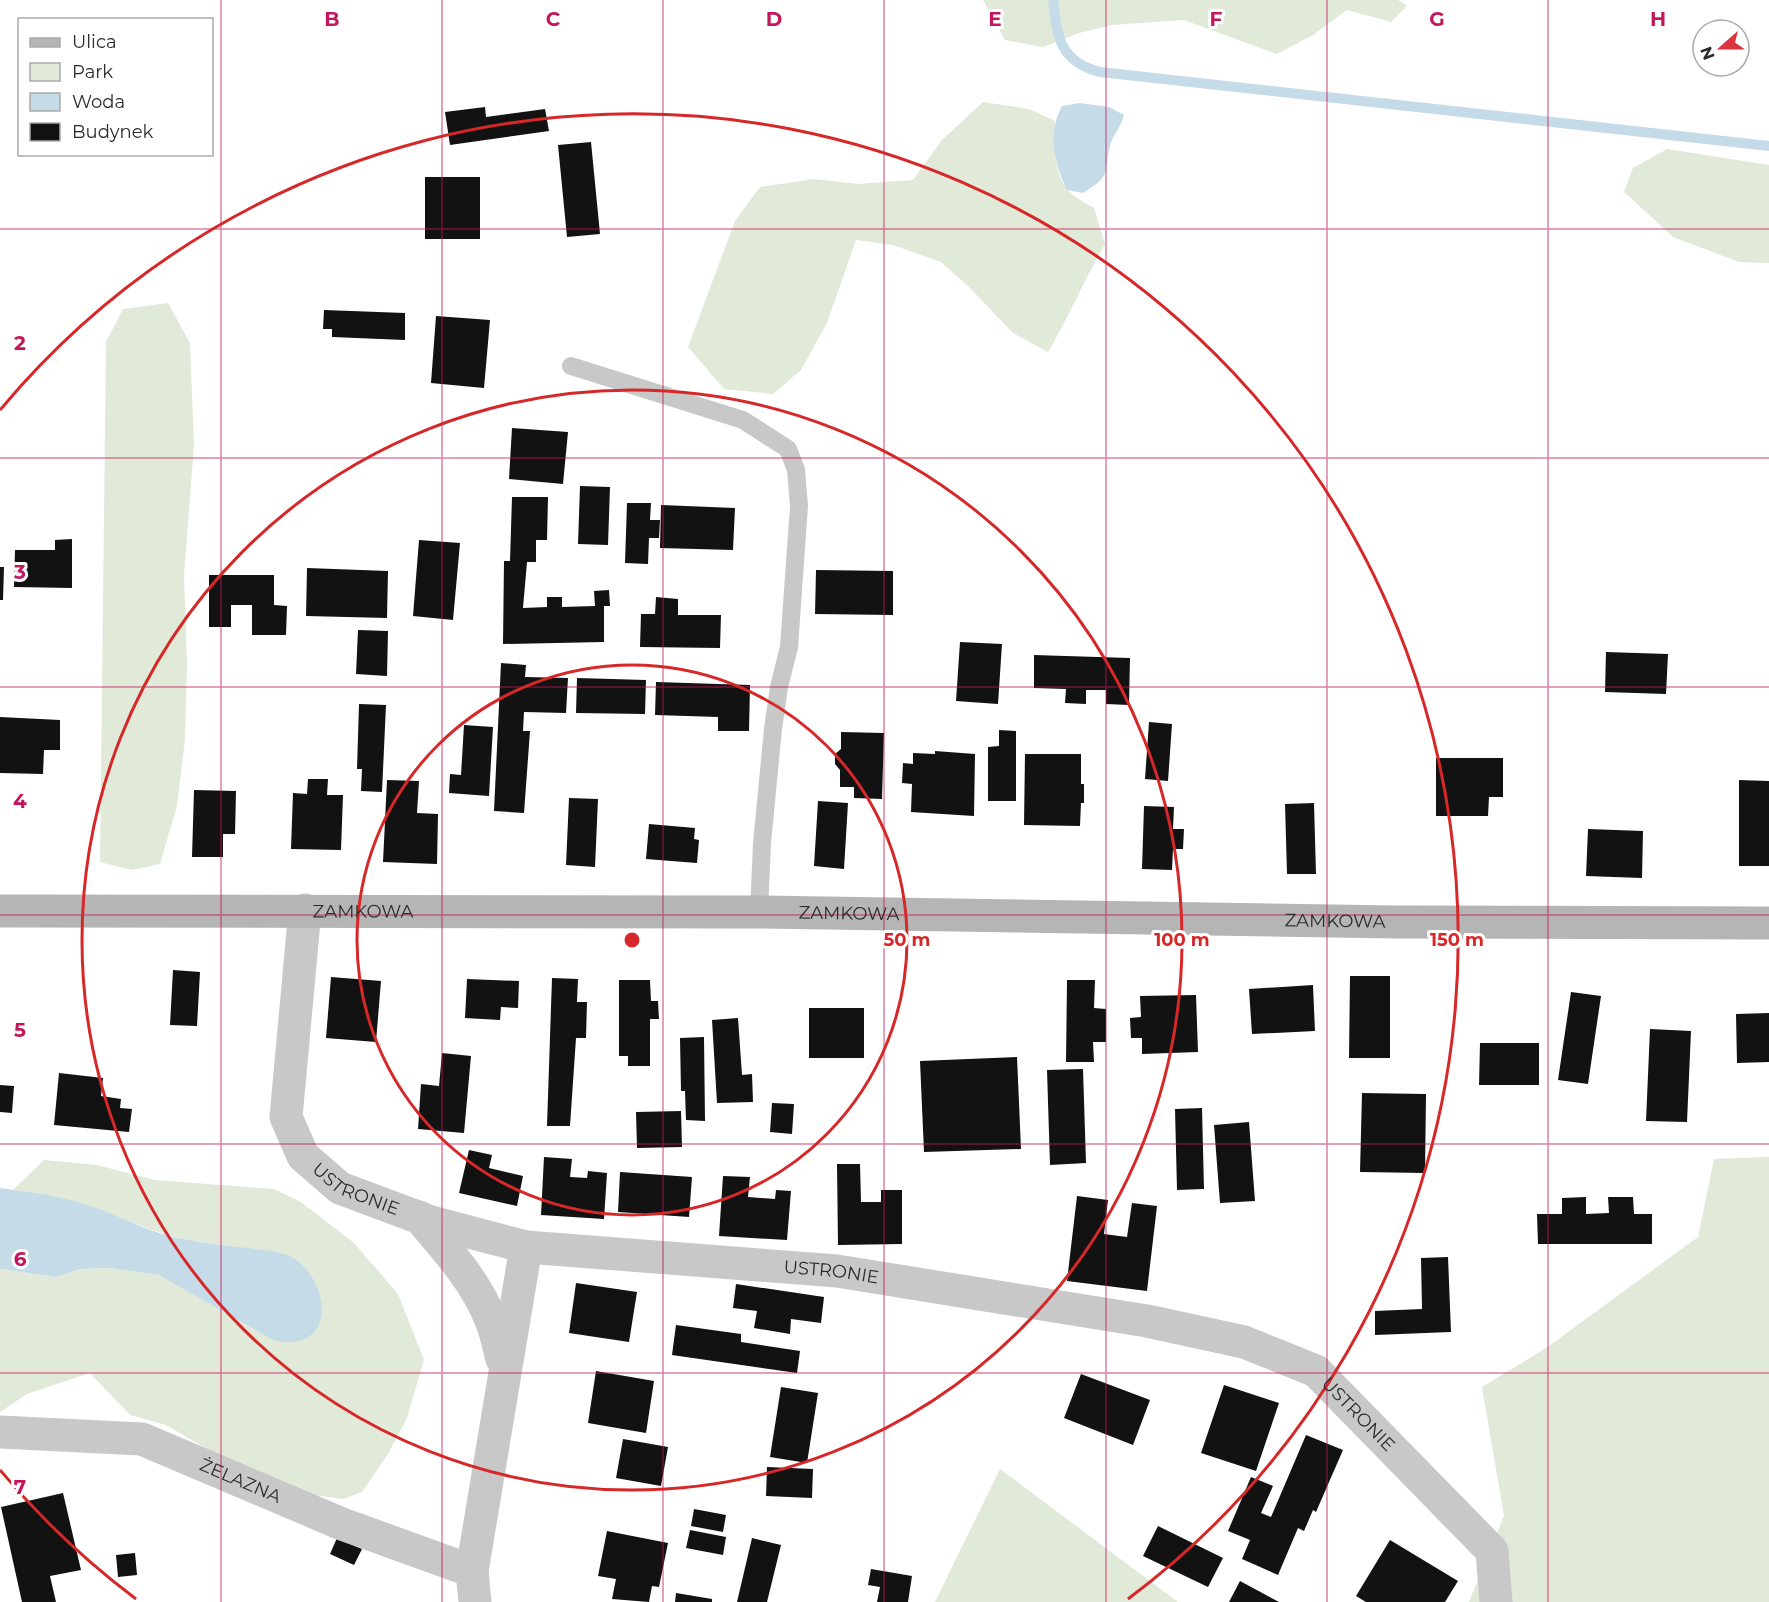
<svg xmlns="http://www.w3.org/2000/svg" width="1769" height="1602" font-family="Montserrat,sans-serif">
<rect width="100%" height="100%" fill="#fff"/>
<path fill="#e1e9d9" d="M 983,0 L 1398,0 L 1407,6 L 1391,22 L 1347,10 L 1313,35 L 1277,54 L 1184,20 L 1112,25 L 1079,33 L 1043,47 L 1005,40 Z
M 983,102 L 1029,109 L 1055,121 C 1053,140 1054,173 1067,189 C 1073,197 1086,203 1094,208 L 1105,244 C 1084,280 1069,317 1048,352 L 1013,333 L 969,287 L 941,262 L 893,245 L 856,240 L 827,323 L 801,370 L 773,394 L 724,389 L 688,347 L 735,221 L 760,187 L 813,179 L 858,184 L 913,180 L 942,140 Z
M 1667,149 L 1769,165 L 1769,263 L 1739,262 L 1673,237 L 1624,192 L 1633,168 Z
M 168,303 L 190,343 L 194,445 L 184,575 L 187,665 L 185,739 L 177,806 L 160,864 L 132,870 L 100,862 L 106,342 L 123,309 Z
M 1769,1157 L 1769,1602 L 1469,1602 L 1504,1516 L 1482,1387 L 1546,1348 L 1698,1237 L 1714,1159 Z
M 44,1160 L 97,1165 L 155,1180 L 274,1189 L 301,1202 L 354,1243 L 398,1294 L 424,1360 L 407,1418 L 388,1454 L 362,1492 L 343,1499 L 314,1495 L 233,1464 L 166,1425 L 130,1415 L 90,1373 L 27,1394 L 0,1412 L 0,1269 L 55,1277 L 80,1269 L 111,1268 L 160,1275 L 273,1340 L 291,1256 L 187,1240 L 155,1231 L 81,1203 L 13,1190 Z
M 1000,1469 L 1178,1602 L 935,1602 Z"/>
<path fill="#c5dbe8" d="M 1080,103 L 1109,107 L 1124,115 C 1121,127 1113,135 1110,146 C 1103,175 1112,175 1083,193 L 1067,190 C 1054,162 1047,134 1062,106 Z
M 0,1188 C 26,1192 55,1195 81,1203 C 105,1210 129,1222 153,1231 C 175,1238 197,1242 220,1245 C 235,1247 281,1250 292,1257 C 333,1283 336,1355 273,1340 L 159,1275 L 111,1268 L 80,1269 L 56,1277 L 0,1269 Z"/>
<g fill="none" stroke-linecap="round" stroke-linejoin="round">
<path stroke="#c5dbe8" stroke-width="10" d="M 1053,0 C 1057,37 1060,62 1100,72 L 1769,146"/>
</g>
<path fill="#121212" d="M 485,107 L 486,117 L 545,109 L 549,131 L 450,145 L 445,112 Z
M 591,142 L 600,234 L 567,237 L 558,145 Z
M 425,177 L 480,177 L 480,239 L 425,239 Z
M 324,310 L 405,313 L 405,340 L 332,337 L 332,329 L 323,329 Z
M 436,316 L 490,320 L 484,388 L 431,383 Z
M 512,428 L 568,432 L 563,484 L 509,479 Z
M 580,486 L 610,487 L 608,545 L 578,544 Z
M 512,497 L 548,497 L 547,540 L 536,540 L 536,562 L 527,562 L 523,608 L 547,607 L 547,597 L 562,597 L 562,607 L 595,606 L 594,591 L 609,590 L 610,606 L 604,606 L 604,642 L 503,644 L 504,561 L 510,561 Z
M 627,503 L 651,503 L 650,520 L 660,520 L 659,538 L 649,538 L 648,564 L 625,563 Z
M 661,505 L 735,508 L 733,550 L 660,548 Z
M 72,539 L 72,588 L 14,587 L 15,550 L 55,550 L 55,540 Z
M 419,540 L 460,543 L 453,620 L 413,616 Z
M 0,567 L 4,567 L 3,600 L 0,600 Z
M 307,568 L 388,571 L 387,618 L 306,616 Z
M 816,570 L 893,571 L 893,615 L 815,614 Z
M 209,575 L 274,575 L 274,605 L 287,606 L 286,635 L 252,635 L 252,605 L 231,605 L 231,627 L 209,627 Z
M 656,597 L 678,599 L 678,615 L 721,615 L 720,648 L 640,647 L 641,614 L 655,614 Z
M 358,630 L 388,631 L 387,676 L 356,674 Z
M 960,642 L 1002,644 L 998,704 L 956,701 Z
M 1606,652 L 1668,654 L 1666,694 L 1605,692 Z
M 1034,655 L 1130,658 L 1129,705 L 1106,704 L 1106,690 L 1086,690 L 1086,704 L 1065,703 L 1066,689 L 1034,688 Z
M 501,663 L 526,665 L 525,677 L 568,678 L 566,713 L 524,712 L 523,731 L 530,731 L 524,813 L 494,811 Z
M 577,678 L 646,680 L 645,714 L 576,713 Z
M 656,682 L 750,685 L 749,731 L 718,731 L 718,717 L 655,715 Z
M 359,704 L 386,705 L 382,792 L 361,791 L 362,769 L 357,769 Z
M 0,717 L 60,720 L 60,750 L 44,750 L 43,774 L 0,773 Z
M 1149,722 L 1172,724 L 1168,781 L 1145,779 Z
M 464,725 L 493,727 L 489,796 L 449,793 L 450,774 L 461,775 Z
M 999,730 L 1016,731 L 1016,801 L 988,801 L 988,747 L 999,746 Z
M 841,732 L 884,733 L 882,799 L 854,798 L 854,787 L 840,787 L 840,770 L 835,764 L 835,754 L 841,749 Z
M 935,751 L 975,754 L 974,816 L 911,812 L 912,784 L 902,783 L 903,763 L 913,764 L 913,753 L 935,754 Z
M 1025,754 L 1081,754 L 1081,784 L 1084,784 L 1084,803 L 1081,803 L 1080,826 L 1024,825 Z
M 1436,758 L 1503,758 L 1503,797 L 1489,797 L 1488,816 L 1436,816 Z
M 308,779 L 328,779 L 327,795 L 343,795 L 341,850 L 291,849 L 293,793 L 307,794 Z
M 387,780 L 419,781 L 417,813 L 438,814 L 437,864 L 383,862 Z
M 1739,780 L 1769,781 L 1769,866 L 1739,866 Z
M 194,790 L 236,791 L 235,834 L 223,834 L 223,857 L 192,857 Z
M 569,798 L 598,799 L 595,867 L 566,865 Z
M 818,801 L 848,803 L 844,869 L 814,866 Z
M 1314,803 L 1316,874 L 1287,874 L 1285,804 Z
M 1144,806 L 1174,807 L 1173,829 L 1184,829 L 1183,849 L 1173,849 L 1172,870 L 1142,869 Z
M 649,824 L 695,828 L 694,839 L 699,840 L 697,863 L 646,859 Z
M 1588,829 L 1643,831 L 1642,878 L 1586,876 Z
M 173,970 L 200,972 L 197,1026 L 170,1025 Z
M 1350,976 L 1390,976 L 1390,1058 L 1349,1058 Z
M 331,977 L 381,981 L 376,1042 L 326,1038 Z
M 552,978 L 578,979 L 577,1002 L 587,1002 L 586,1038 L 576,1038 L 570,1126 L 547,1126 Z
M 467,979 L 519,981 L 518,1008 L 501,1007 L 500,1020 L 465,1018 Z
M 619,980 L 650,980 L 651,1001 L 658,1001 L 659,1019 L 650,1019 L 650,1066 L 628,1066 L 628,1056 L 619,1056 Z
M 1067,980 L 1095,980 L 1094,1008 L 1106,1009 L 1106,1042 L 1093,1042 L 1094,1062 L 1066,1062 Z
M 1313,985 L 1315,1031 L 1252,1034 L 1249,989 Z
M 1571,992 L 1601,996 L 1588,1084 L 1558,1080 Z
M 1196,995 L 1198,1052 L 1142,1054 L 1142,1038 L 1131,1038 L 1130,1018 L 1141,1017 L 1140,996 Z
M 809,1008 L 864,1008 L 864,1058 L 809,1058 Z
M 1769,1013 L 1769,1062 L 1737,1063 L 1736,1014 Z
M 738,1018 L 742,1075 L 752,1074 L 753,1102 L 717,1103 L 712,1020 Z
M 1650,1029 L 1691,1031 L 1687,1122 L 1646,1121 Z
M 704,1037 L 705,1121 L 686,1120 L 685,1091 L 681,1091 L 680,1038 Z
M 1480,1043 L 1539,1043 L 1539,1085 L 1479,1085 Z
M 442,1053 L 471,1056 L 464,1133 L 418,1129 L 421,1084 L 439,1086 Z
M 1017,1057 L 1021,1149 L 924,1152 L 920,1061 Z
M 1083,1069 L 1086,1163 L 1050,1165 L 1047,1070 Z
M 59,1073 L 103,1078 L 101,1096 L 121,1099 L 120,1108 L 132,1109 L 129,1132 L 54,1125 Z
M 0,1085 L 14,1086 L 12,1113 L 0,1112 Z
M 1362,1093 L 1426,1094 L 1425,1173 L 1360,1172 Z
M 772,1103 L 794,1104 L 792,1134 L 770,1132 Z
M 1202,1108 L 1204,1189 L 1177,1190 L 1175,1109 Z
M 681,1111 L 682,1147 L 637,1148 L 636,1112 Z
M 1249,1122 L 1255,1201 L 1220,1203 L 1214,1125 Z
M 469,1150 L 492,1155 L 489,1168 L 523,1176 L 517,1206 L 459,1193 Z
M 544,1157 L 572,1159 L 570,1177 L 587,1178 L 588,1171 L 607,1173 L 604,1219 L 541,1215 Z
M 837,1164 L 860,1164 L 861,1202 L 881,1202 L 881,1190 L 902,1190 L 902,1244 L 838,1245 Z
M 620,1172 L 692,1177 L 689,1217 L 618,1212 Z
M 723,1176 L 750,1177 L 748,1197 L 775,1199 L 776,1190 L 791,1191 L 787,1240 L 719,1236 Z
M 1077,1196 L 1108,1200 L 1104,1234 L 1127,1237 L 1132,1203 L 1157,1206 L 1147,1291 L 1067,1281 Z
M 1586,1197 L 1586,1214 L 1609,1213 L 1608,1197 L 1633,1197 L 1634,1214 L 1652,1214 L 1652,1244 L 1538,1244 L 1537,1214 L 1562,1214 L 1562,1198 Z
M 1448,1257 L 1451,1332 L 1375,1335 L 1375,1311 L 1422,1309 L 1421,1258 Z
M 576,1283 L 637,1292 L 629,1342 L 569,1333 Z
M 736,1284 L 824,1297 L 821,1323 L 791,1319 L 790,1334 L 754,1328 L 757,1311 L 733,1308 Z
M 676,1325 L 741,1334 L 741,1342 L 800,1351 L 797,1373 L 672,1355 Z
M 596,1371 L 654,1381 L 646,1433 L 588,1423 Z
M 1081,1374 L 1150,1400 L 1133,1445 L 1064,1418 Z
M 1224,1385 L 1279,1403 L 1256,1471 L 1201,1453 Z
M 781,1387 L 818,1393 L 807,1463 L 770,1457 Z
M 1306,1435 L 1343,1450 L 1316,1512 L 1313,1510 L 1304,1531 L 1298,1528 L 1278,1575 L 1242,1559 L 1250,1540 L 1228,1531 L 1251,1477 L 1273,1486 L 1261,1513 L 1271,1517 Z
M 623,1439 L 668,1447 L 661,1486 L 616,1478 Z
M 767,1467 L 813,1469 L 812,1498 L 766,1496 Z
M 63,1493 L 81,1570 L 50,1576 L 56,1602 L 22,1602 L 1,1507 Z
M 694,1509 L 726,1515 L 723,1532 L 691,1526 Z
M 1158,1526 L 1223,1558 L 1208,1587 L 1143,1556 Z
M 690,1530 L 726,1537 L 723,1555 L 686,1548 Z
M 607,1531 L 668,1543 L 659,1587 L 652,1586 L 649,1602 L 612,1599 L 616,1579 L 598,1576 Z
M 337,1538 L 362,1549 L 354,1565 L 330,1554 Z
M 752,1538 L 781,1545 L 767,1602 L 737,1602 Z
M 1390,1540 L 1458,1581 L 1445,1602 L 1366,1602 L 1356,1596 Z
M 135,1553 L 137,1575 L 118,1577 L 116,1555 Z
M 871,1569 L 912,1576 L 908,1602 L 877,1602 L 880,1587 L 868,1585 Z
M 1240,1581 L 1279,1602 L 1229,1602 Z
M 676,1593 L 712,1599 L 712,1602 L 675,1602 Z"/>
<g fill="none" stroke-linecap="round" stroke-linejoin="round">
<path stroke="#c8c8c8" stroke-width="18" d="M 571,366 L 743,420 L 788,449 L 796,470 L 799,506 L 789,647 L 779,687 L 773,729 L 762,843 L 759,912"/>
<g stroke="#c8c8c8" stroke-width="33">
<path id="s1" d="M 305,910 L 286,1117 L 303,1156 L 340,1188 L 431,1222 L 526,1247 L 837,1271 L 1147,1321 L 1244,1342 L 1316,1371 L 1492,1551 L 1496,1602"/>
<path d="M 419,1217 C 445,1248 475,1280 490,1318 C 496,1330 498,1345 502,1359"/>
<path id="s2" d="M 0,1432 L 142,1439 L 342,1524 L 472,1571"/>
<path d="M 475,1602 L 472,1571 L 526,1247"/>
</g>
<path stroke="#b5b5b5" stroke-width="33" id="s3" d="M 0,911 L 759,912 L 1396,922 L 1769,923"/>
</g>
<path fill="none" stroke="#c2185b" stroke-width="1.5" stroke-opacity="0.55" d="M 221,0 L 221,1602M 442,0 L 442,1602M 663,0 L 663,1602M 884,0 L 884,1602M 1106,0 L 1106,1602M 1327,0 L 1327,1602M 1548,0 L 1548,1602M 0,229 L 1769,229M 0,458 L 1769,458M 0,687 L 1769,687M 0,915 L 1769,915M 0,1144 L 1769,1144M 0,1373 L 1769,1373"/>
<g fill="none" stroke="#d62828" stroke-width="3">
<circle cx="632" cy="940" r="275"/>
<circle cx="632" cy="940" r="550"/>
<path d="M136 1599A825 825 0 0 1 0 1470M0 410A825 825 0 1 1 1128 1599"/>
</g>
<g text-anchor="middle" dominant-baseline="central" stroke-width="6" stroke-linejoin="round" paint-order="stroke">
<g font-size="18" fill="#2b2b2b" stroke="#fff">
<text stroke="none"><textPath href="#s3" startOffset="363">ZAMKOWA</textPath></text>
<text stroke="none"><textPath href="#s3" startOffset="849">ZAMKOWA</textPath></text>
<text stroke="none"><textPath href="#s3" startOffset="1335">ZAMKOWA</textPath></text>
<text stroke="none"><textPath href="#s1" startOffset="314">USTRONIE</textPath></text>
<text stroke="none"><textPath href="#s1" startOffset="801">USTRONIE</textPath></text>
<text stroke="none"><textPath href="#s1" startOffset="1358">USTRONIE</textPath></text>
<text stroke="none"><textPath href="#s2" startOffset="249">ŻELAZNA</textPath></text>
</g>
</g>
<g font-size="20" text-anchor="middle" font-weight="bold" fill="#c2185b" stroke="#fff" stroke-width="6" stroke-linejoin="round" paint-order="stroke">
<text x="332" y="26">B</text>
<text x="553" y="26">C</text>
<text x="774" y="26">D</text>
<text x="995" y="26">E</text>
<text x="1216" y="26">F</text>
<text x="1437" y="26">G</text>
<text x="1658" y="26">H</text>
<text x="20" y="350">2</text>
<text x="20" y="579">3</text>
<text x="20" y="808">4</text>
<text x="20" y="1037">5</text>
<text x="20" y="1266">6</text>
<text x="20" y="1494">7</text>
</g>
<circle cx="632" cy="940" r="9" fill="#d62828" stroke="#fff" stroke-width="3"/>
<g font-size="18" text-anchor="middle" font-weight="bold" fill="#d62828" stroke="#fff" stroke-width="6" stroke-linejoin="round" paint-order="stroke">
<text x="907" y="946">50 m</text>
<text x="1182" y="946">100 m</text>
<text x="1457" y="946">150 m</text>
</g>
<rect x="18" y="18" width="195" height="138" fill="#ffffff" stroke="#aaaaaa" stroke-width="1.5"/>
<rect x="30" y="38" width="30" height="9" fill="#b5b5b5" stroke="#aaaaaa" stroke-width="1.5"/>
<text x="72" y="48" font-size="18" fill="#2b2b2b">Ulica</text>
<rect x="30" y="63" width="30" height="18" fill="#e1e9d9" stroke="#aaaaaa" stroke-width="1.5"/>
<text x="72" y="78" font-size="18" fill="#2b2b2b">Park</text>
<rect x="30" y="93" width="30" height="18" fill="#c5dbe8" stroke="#aaaaaa" stroke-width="1.5"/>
<text x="72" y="108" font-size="18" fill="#2b2b2b">Woda</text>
<rect x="30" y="123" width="30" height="18" fill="#121212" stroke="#aaaaaa" stroke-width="1.5"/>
<text x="72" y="138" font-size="18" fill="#2b2b2b">Budynek</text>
<g transform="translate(1721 48) rotate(249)"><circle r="28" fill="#ffffff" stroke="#aaaaaa" stroke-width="1.5"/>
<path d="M0-4.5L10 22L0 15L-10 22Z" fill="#dc333f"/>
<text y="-9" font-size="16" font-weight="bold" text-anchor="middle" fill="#2b2b2b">N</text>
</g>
</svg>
